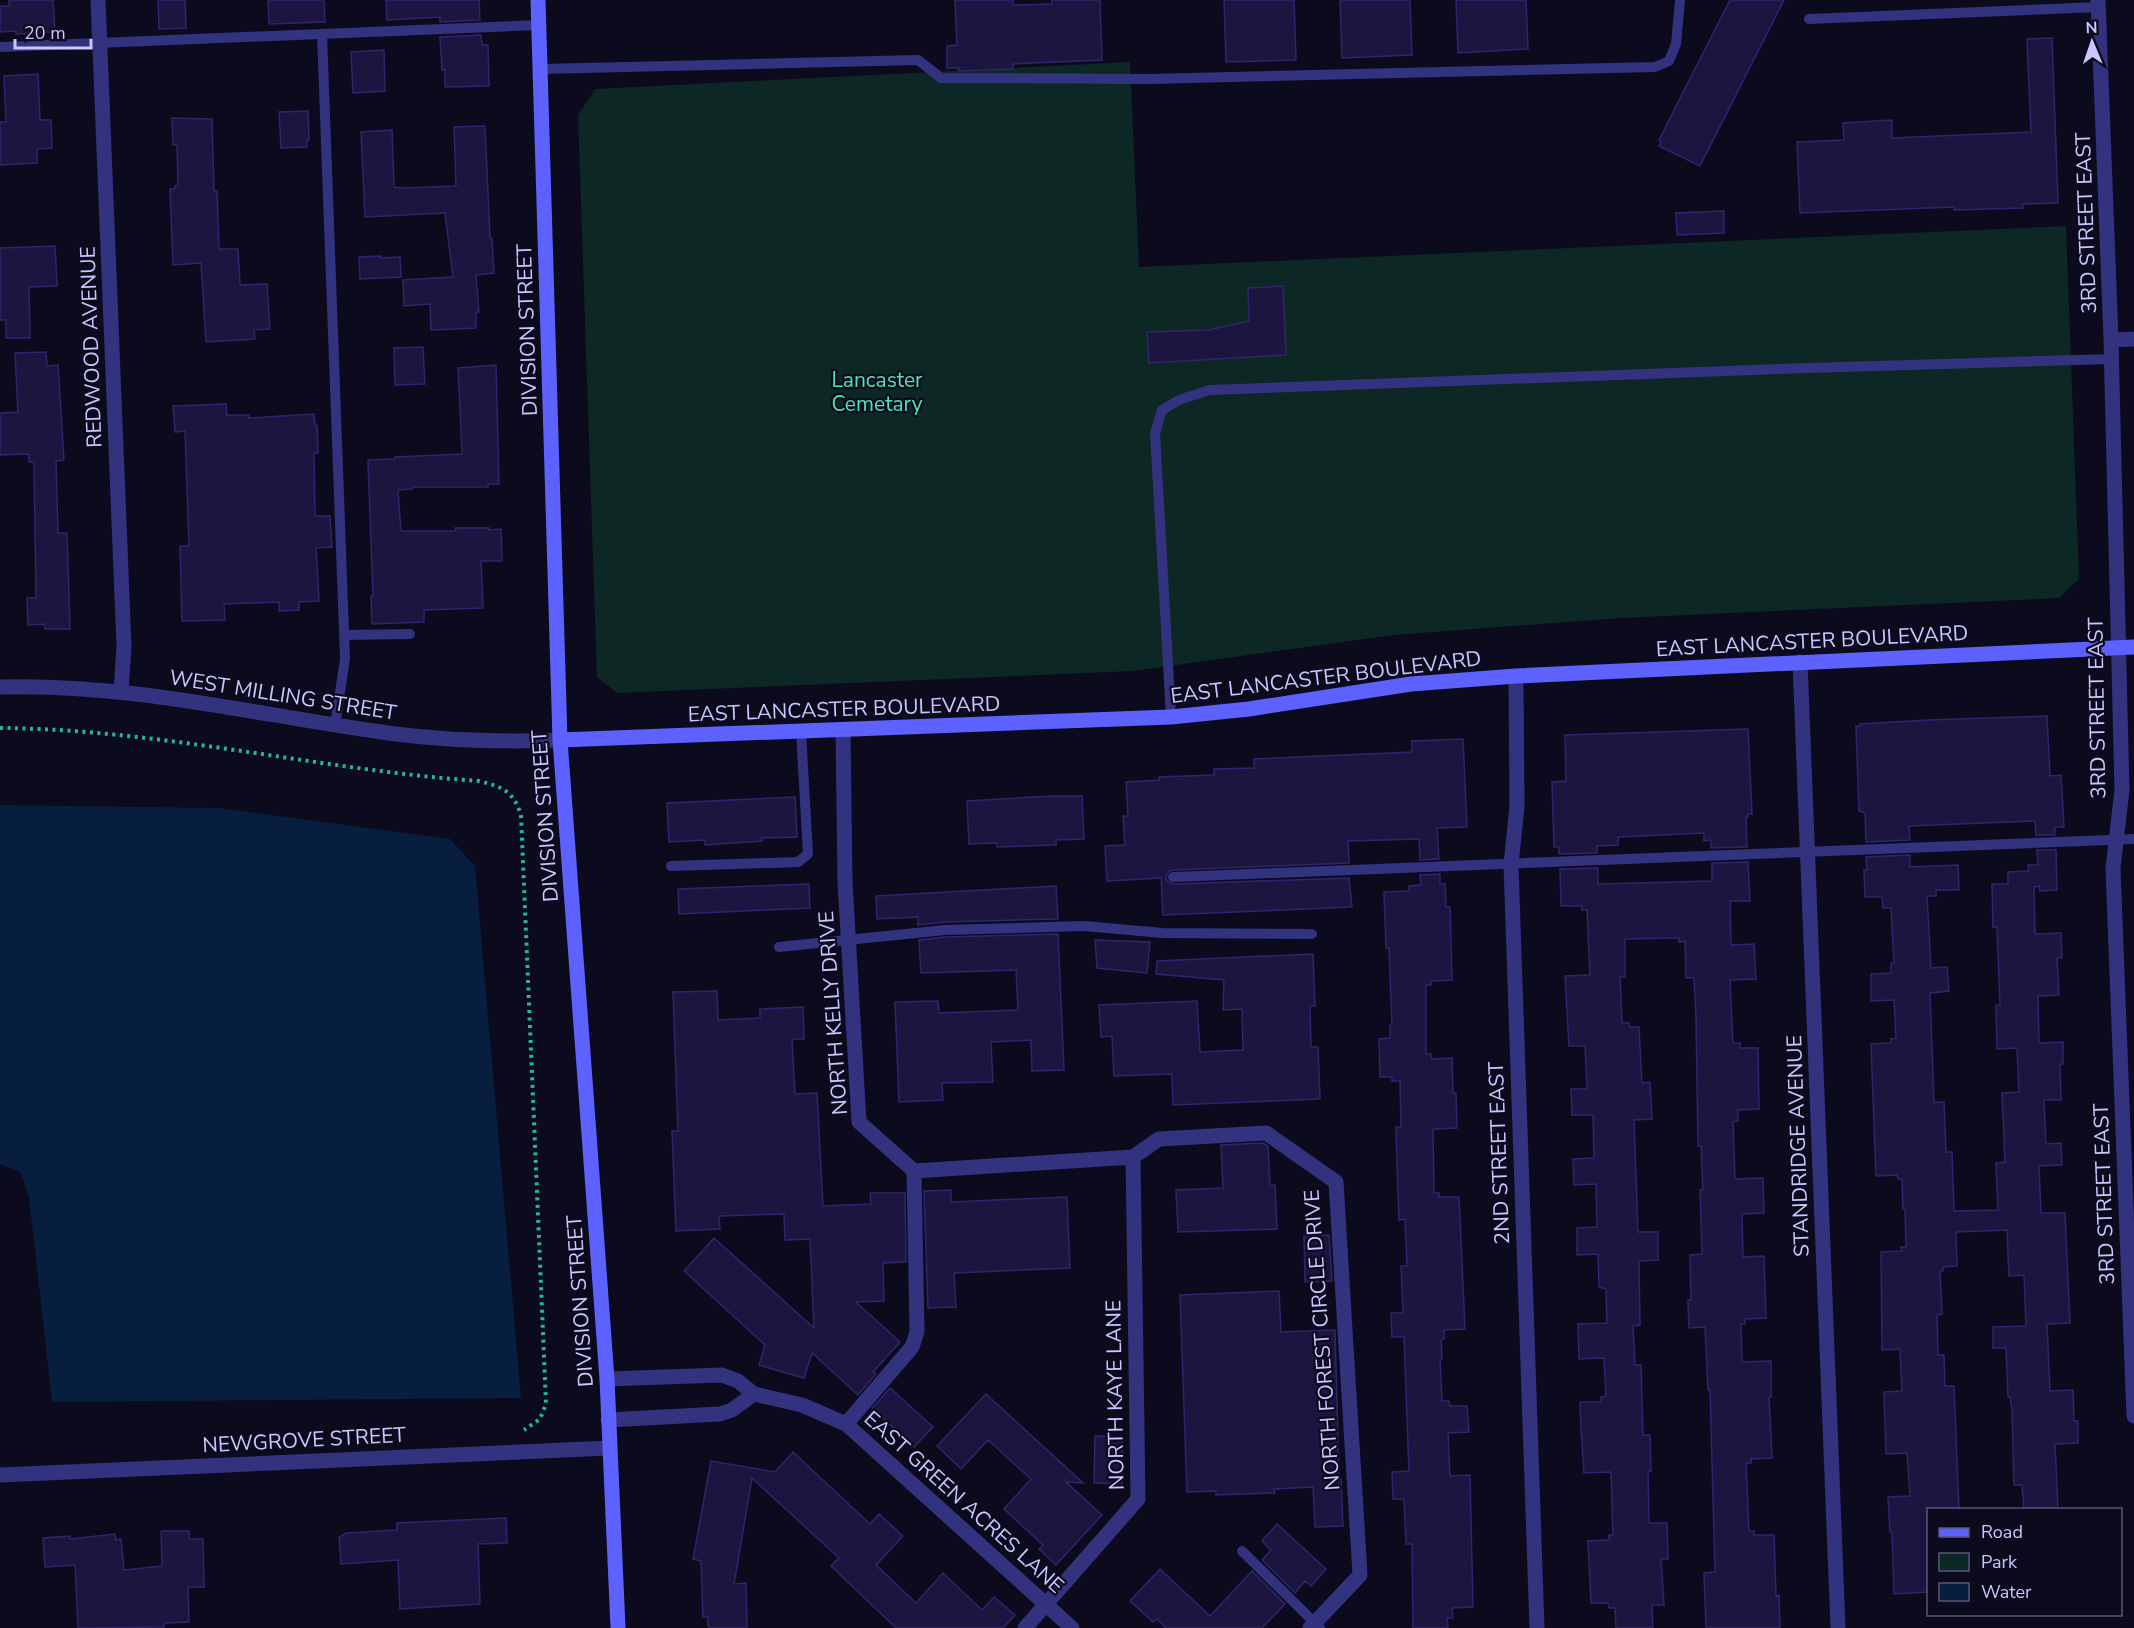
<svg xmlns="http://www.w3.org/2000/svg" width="2134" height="1628" font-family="'Nunito Sans',sans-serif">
<rect width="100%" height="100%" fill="#0c0a1d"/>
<path fill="#0d2725" d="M 1130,62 L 1139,267 L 2066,226 L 2079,579 L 2059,598 L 1621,618 L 1394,635 L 1133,671 L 617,693 L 597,677 L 578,115 L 595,89 Z"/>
<path fill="#071e3f" d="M 0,805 L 219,808 L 450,839 L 475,866 L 521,1398 L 52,1402 L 29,1197 L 20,1172 L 0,1164 Z"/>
<path fill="#1b153f" stroke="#30256d" stroke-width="1.5" d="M 9,0 L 53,0 L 55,32 L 16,34 L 16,31 L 0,32 L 0,6 L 9,6 Z
M 158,0 L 185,0 L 186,28 L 159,29 Z
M 268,0 L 324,0 L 325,22 L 269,24 Z
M 386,0 L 479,0 L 480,20 L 440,22 L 440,17 L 387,20 Z
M 955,0 L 1013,0 L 1013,5 L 1052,4 L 1052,0 L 1100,0 L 1102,60 L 1013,64 L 1013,69 L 959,71 L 959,68 L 947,68 L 947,46 L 957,45 Z
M 1224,0 L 1294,0 L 1296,60 L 1226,62 Z
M 1340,0 L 1410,0 L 1412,55 L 1342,58 Z
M 1456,0 L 1526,0 L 1528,49 L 1458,53 Z
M 1730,0 L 1784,0 L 1700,166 L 1659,146 L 1661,141 L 1659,140 Z
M 481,35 L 482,45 L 488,45 L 489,86 L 445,87 L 445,69 L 442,70 L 440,37 Z
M 2052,38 L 2058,203 L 2023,204 L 2023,208 L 1954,210 L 1954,207 L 1800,213 L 1797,142 L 1844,140 L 1843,123 L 1892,120 L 1892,138 L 2031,132 L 2027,39 Z
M 384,50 L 385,91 L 353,93 L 351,52 Z
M 38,74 L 40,120 L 51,120 L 52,148 L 37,149 L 37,163 L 0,165 L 0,122 L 6,122 L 4,76 Z
M 308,111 L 309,140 L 307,140 L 307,147 L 281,148 L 279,112 Z
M 172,118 L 212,119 L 214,191 L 217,191 L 219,249 L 238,249 L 240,285 L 267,284 L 270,329 L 254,330 L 255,339 L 206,342 L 201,263 L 173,265 L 170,189 L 175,189 L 175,186 L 178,186 L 177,145 L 173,145 Z
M 485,126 L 490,238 L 492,238 L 494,273 L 476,275 L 479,312 L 476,312 L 476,328 L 431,330 L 430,304 L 404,306 L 403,280 L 453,277 L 445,213 L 365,217 L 361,132 L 392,130 L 394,187 L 405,188 L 456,186 L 454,127 Z
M 1724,211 L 1724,233 L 1677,235 L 1676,213 Z
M 55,246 L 57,286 L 29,287 L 30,338 L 6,338 L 6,320 L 0,320 L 0,248 Z
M 381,256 L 381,258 L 400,257 L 401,277 L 360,279 L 359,257 Z
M 1283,286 L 1286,355 L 1149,363 L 1147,332 L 1209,330 L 1249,321 L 1248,288 Z
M 423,347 L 425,384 L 395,385 L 394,348 Z
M 46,352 L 47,366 L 58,365 L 64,460 L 56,461 L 58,533 L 67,533 L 70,629 L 45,629 L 44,624 L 28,625 L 27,598 L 36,598 L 34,462 L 29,462 L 29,454 L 1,455 L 0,453 L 0,413 L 18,412 L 15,353 Z
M 496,365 L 499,484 L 488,484 L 488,487 L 412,487 L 412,489 L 398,490 L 401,531 L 456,531 L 455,528 L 489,528 L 489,530 L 501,529 L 502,561 L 481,561 L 483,608 L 424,610 L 424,622 L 372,624 L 371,596 L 373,596 L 368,460 L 395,459 L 395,457 L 462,454 L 458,368 Z
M 226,404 L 227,415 L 249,415 L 249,418 L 314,414 L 315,425 L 317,425 L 318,453 L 314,453 L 315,516 L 330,516 L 332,547 L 316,548 L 319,601 L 299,602 L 299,610 L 279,611 L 279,602 L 224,604 L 225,620 L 182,621 L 180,546 L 189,546 L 185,431 L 175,432 L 173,406 Z
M 2047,716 L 2050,776 L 2061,775 L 2064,827 L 2055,827 L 2055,835 L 2036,835 L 2035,821 L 1909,826 L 1910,840 L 1866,842 L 1865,813 L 1859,811 L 1856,726 L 1860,726 L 1860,724 L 1928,720 Z
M 1748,729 L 1752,814 L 1748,814 L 1748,817 L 1746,818 L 1747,847 L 1711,848 L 1711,840 L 1704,841 L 1704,833 L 1618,837 L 1618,845 L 1597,846 L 1597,853 L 1559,854 L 1559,847 L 1554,847 L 1552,782 L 1566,781 L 1565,735 Z
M 1463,739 L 1467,827 L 1437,828 L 1439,859 L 1420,860 L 1419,839 L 1348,841 L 1349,863 L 1173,870 L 1169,871 L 1166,877 L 1167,881 L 1173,884 L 1349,878 L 1352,907 L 1163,915 L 1161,878 L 1107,881 L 1105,846 L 1125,845 L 1123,816 L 1128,816 L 1126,782 L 1159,780 L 1159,777 L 1214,775 L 1214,769 L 1254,768 L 1254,759 L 1412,752 L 1412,741 Z
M 1051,796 L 1082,796 L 1084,839 L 1056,840 L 1056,845 L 997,847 L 997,843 L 969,844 L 967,801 Z
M 795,797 L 797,837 L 762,838 L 762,841 L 705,845 L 705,840 L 669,842 L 667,803 Z
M 2037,850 L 2056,850 L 2057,890 L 2040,891 L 2039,886 L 2034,887 L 2035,934 L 2061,933 L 2062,958 L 2057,958 L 2059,995 L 2038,996 L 2039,1043 L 2063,1042 L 2063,1064 L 2060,1064 L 2061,1100 L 2044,1100 L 2046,1144 L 2061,1143 L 2062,1165 L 2039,1166 L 2041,1213 L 2065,1213 L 2070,1323 L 2047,1324 L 2050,1391 L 2073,1390 L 2074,1421 L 2078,1421 L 2078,1443 L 2055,1444 L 2058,1509 L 2024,1509 L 2022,1485 L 2014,1485 L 2012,1410 L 2010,1397 L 2008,1397 L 2006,1348 L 1993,1348 L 1993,1327 L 2026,1326 L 2024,1275 L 2009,1276 L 2007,1230 L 1956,1232 L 1957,1266 L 1943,1267 L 1943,1271 L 1940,1271 L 1942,1314 L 1937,1315 L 1938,1355 L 1944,1355 L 1945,1386 L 1954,1386 L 1959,1509 L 1929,1509 L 1929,1592 L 1894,1594 L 1892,1532 L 1890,1532 L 1888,1497 L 1910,1496 L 1907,1453 L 1886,1454 L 1884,1392 L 1902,1391 L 1900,1349 L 1882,1350 L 1881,1252 L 1902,1251 L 1901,1247 L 1906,1247 L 1905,1209 L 1903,1209 L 1902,1179 L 1898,1179 L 1897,1175 L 1876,1176 L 1871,1044 L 1891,1043 L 1891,1039 L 1896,1038 L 1894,1000 L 1871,1001 L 1871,974 L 1891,973 L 1891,963 L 1894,963 L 1891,908 L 1883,908 L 1882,897 L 1865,897 L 1864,870 L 1867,870 L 1866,857 L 1910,855 L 1910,867 L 1958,865 L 1959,890 L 1936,890 L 1936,896 L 1927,896 L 1931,968 L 1947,967 L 1949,991 L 1930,993 L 1934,1102 L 1944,1102 L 1946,1152 L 1952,1152 L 1954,1211 L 1998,1210 L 1996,1163 L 2005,1162 L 2002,1093 L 2019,1092 L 2017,1048 L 1997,1049 L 1996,1005 L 2000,1005 L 1997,927 L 1993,927 L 1992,884 L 2008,884 L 2008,872 L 2029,871 L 2028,865 L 2038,865 Z
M 1748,862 L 1750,901 L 1730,901 L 1731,945 L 1754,944 L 1756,979 L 1730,980 L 1733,1043 L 1740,1043 L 1740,1048 L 1758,1048 L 1759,1109 L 1738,1110 L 1738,1121 L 1733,1122 L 1735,1179 L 1763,1178 L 1764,1213 L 1742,1214 L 1743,1257 L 1764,1256 L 1766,1318 L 1745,1319 L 1745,1324 L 1741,1324 L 1742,1362 L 1771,1361 L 1771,1397 L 1769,1397 L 1772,1458 L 1751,1459 L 1751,1463 L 1746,1463 L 1749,1531 L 1754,1531 L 1754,1535 L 1774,1535 L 1776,1596 L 1779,1595 L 1780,1628 L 1706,1628 L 1704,1573 L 1715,1572 L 1710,1390 L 1708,1390 L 1705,1327 L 1689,1328 L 1688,1300 L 1691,1300 L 1690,1255 L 1702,1254 L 1700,1190 L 1703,1190 L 1701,1146 L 1698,1146 L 1696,1016 L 1694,978 L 1686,978 L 1685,941 L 1679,942 L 1679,938 L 1676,938 L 1625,939 L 1625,977 L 1620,977 L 1622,1023 L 1629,1023 L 1630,1027 L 1639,1027 L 1642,1083 L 1650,1082 L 1652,1119 L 1634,1120 L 1638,1232 L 1658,1232 L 1658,1260 L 1639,1261 L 1640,1325 L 1633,1326 L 1635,1365 L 1641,1365 L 1643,1435 L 1650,1435 L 1651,1471 L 1648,1471 L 1649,1523 L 1667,1523 L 1668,1559 L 1661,1559 L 1664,1605 L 1652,1605 L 1653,1628 L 1616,1628 L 1615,1608 L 1609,1608 L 1608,1603 L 1591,1603 L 1588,1541 L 1609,1540 L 1609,1535 L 1613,1535 L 1611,1472 L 1584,1473 L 1581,1428 L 1580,1402 L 1601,1402 L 1601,1397 L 1606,1396 L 1604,1358 L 1579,1359 L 1578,1324 L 1607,1323 L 1606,1289 L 1599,1287 L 1598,1254 L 1577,1255 L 1577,1228 L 1597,1227 L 1596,1184 L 1574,1185 L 1573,1159 L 1594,1158 L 1593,1115 L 1572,1115 L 1571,1089 L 1587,1089 L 1585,1046 L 1569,1046 L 1565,976 L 1590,975 L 1587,910 L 1582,910 L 1582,906 L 1561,906 L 1560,869 L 1598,868 L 1598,884 L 1712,881 L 1712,863 Z
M 1440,874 L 1440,884 L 1445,884 L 1446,907 L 1450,907 L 1452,980 L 1431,981 L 1431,985 L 1426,985 L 1426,1054 L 1431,1054 L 1432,1059 L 1452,1058 L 1453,1093 L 1456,1093 L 1457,1128 L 1433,1129 L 1434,1193 L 1439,1193 L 1439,1197 L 1459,1197 L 1465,1329 L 1444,1330 L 1444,1339 L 1441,1340 L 1442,1359 L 1440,1359 L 1442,1401 L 1449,1401 L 1450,1406 L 1467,1406 L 1469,1432 L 1448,1433 L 1450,1476 L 1470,1475 L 1473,1607 L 1452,1608 L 1453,1618 L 1447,1618 L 1448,1628 L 1413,1628 L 1412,1544 L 1406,1544 L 1404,1499 L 1393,1499 L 1392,1472 L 1409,1471 L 1404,1337 L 1392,1337 L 1391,1313 L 1403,1313 L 1401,1266 L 1407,1266 L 1405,1219 L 1399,1220 L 1397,1164 L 1396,1127 L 1401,1127 L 1400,1081 L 1392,1081 L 1392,1077 L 1380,1077 L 1379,1039 L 1390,1038 L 1390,1025 L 1392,1025 L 1389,948 L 1386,948 L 1384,892 L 1409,891 L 1409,886 L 1421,885 L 1420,875 Z
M 809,884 L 810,908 L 679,914 L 678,889 Z
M 1056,886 L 1058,919 L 945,922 L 918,925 L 918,917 L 877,919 L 876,896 Z
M 1058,934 L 1064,1070 L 1032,1071 L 1031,1040 L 991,1042 L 993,1082 L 942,1083 L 943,1100 L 899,1102 L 895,1002 L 938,1001 L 939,1013 L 1018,1010 L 1016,970 L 921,973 L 919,940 L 945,937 Z
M 1095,940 L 1150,942 L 1147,973 L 1097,968 Z
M 1313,954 L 1315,1006 L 1310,1006 L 1311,1047 L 1318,1047 L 1320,1099 L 1173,1105 L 1172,1074 L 1114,1076 L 1112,1036 L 1101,1037 L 1099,1005 L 1197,1001 L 1200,1052 L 1243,1050 L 1242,1009 L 1223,1010 L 1224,980 L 1156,974 L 1157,961 Z
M 717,991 L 718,1020 L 760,1018 L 760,1009 L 803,1007 L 804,1039 L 792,1039 L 795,1094 L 817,1093 L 823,1206 L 871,1204 L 870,1193 L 905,1193 L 906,1262 L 883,1263 L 884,1301 L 856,1302 L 900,1342 L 873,1372 L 876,1374 L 858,1395 L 812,1353 L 804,1378 L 759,1365 L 765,1345 L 684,1271 L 714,1238 L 814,1328 L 810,1239 L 785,1240 L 784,1214 L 719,1216 L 720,1229 L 676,1231 L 672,1131 L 678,1131 L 673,992 Z
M 1263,1143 L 1268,1146 L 1270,1186 L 1275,1185 L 1277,1229 L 1178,1232 L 1176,1190 L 1223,1188 L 1221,1145 Z
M 951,1190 L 951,1202 L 1067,1197 L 1070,1268 L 954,1273 L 956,1307 L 928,1308 L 924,1191 Z
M 1329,1235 L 1332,1281 L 1305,1282 L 1304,1236 Z
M 1279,1291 L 1281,1332 L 1335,1330 L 1339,1479 L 1341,1479 L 1343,1526 L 1315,1527 L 1313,1487 L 1274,1489 L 1275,1493 L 1216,1495 L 1216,1491 L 1187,1492 L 1180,1295 Z
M 890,1388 L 933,1427 L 914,1447 L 872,1408 Z
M 986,1394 L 1083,1483 L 1066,1482 L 1102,1515 L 1056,1565 L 1039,1549 L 1043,1545 L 1004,1509 L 1031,1479 L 988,1440 L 961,1469 L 937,1446 Z
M 1095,1436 L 1123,1437 L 1122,1484 L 1094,1483 Z
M 793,1452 L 870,1524 L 879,1514 L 903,1536 L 876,1565 L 916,1603 L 943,1573 L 982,1610 L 994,1597 L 1015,1615 L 1003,1628 L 896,1628 L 831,1566 L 839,1558 L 752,1478 L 734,1584 L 746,1583 L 747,1628 L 710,1628 L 708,1626 L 708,1617 L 703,1617 L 701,1561 L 693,1559 L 711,1461 L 775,1472 Z
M 506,1518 L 507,1543 L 478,1544 L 480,1604 L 400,1609 L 398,1560 L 341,1564 L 339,1537 L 347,1533 L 397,1530 L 397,1523 Z
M 1277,1524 L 1326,1569 L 1311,1586 L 1305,1581 L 1295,1593 L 1262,1560 L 1271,1550 L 1262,1541 Z
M 163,1531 L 189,1531 L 189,1539 L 203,1539 L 204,1587 L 188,1587 L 189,1622 L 164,1623 L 164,1627 L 78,1628 L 75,1565 L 45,1567 L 43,1538 L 70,1536 L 70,1539 L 115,1534 L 116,1540 L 121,1539 L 124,1570 L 162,1566 L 161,1532 Z
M 1160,1569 L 1210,1616 L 1252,1571 L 1285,1604 L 1262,1628 L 1166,1628 L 1157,1619 L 1153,1622 L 1130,1601 Z"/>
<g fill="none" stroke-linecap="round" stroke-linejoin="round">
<path stroke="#25b4a5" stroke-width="4" stroke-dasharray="3 4.5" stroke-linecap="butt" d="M 0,728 C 161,729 319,770 479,781 C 503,787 513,791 521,815 L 546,1404 L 540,1419 L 524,1430"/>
<path stroke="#32327f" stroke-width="10" d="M 1809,19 L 2098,7
M 322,34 L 345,659 L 335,725
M 0,47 L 539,25
M 541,69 L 918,60 L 941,78 L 1148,79 L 1655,67 L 1669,61 L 1676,44 L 1680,0
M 344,635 L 410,634
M 1171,717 L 1155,433 L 1162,410 L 1179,400 L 1209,390 L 1808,368 L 2111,359
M 671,866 L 798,862 L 808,854 L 801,732
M 1173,877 L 2134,839
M 779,947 L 945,930 L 1084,926 L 1163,933 L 1312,934
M 1242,1551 L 1320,1628"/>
<path stroke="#32327f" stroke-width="15" d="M 98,0 L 124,646 L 121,692
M 2098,0 L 2111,340 L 2122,790 L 2113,868 L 2134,1416
M 2111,340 L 2134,339
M 1800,662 L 1838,1628
M 1516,676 L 1517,806 L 1511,865 L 1537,1628
M 0,687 C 134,683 265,717 396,734 C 450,741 505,742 560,740
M 843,730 L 845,882 L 859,1122 L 914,1171 L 917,1332 L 912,1347 L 846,1424
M 914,1171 L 1133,1157 L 1159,1139 L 1266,1133 L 1336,1182 L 1360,1575 L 1310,1628
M 607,1379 L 722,1375 L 738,1381 L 754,1394 L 802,1405 L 846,1424 L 1072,1628
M 608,1420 L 720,1414 L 732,1410 L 754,1394
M 0,1475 L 609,1448
M 1025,1628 L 1138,1499 L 1133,1157"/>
<path stroke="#5d61ff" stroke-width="15" d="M 538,0 L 560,740 L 607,1379 L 618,1628
M 560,740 L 1171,717 L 1249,709 L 1411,684 L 1516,676 L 2134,647"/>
</g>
<g text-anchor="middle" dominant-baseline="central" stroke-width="4.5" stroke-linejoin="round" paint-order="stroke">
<g font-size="21" fill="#cac6ff" stroke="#0c0a1d">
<text transform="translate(2086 223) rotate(-92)">3RD STREET EAST</text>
<text transform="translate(527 330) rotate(-92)">DIVISION STREET</text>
<text transform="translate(91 347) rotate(-92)">REDWOOD AVENUE</text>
<text transform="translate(1812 641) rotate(-3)">EAST LANCASTER BOULEVARD</text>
<text transform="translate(1326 677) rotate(-7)">EAST LANCASTER BOULEVARD</text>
<text transform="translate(283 695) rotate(9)">WEST MILLING STREET</text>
<text transform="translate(2097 708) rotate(-91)">3RD STREET EAST</text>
<text transform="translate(844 709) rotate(-2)">EAST LANCASTER BOULEVARD</text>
<text transform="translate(545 816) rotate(-94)">DIVISION STREET</text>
<text transform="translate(833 1013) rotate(-94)">NORTH KELLY DRIVE</text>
<text transform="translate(1798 1146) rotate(-92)">STANDRIDGE AVENUE</text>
<text transform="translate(1499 1153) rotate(-92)">2ND STREET EAST</text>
<text transform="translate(2104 1194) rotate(-92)">3RD STREET EAST</text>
<text transform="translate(580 1301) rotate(-94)">DIVISION STREET</text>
<text transform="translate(1322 1340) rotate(-94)">NORTH FOREST CIRCLE DRIVE</text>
<text transform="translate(1115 1395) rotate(-91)">NORTH KAYE LANE</text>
<text transform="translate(304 1440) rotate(-3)">NEWGROVE STREET</text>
<text transform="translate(964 1502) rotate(42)">EAST GREEN ACRES LANE</text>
</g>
<g font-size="21" fill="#4be6b8" stroke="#0c0a1d">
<text x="877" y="380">Lancaster<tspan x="877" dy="24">Cemetary</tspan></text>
</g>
</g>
<rect x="1927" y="1508" width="195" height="108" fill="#0c0a1d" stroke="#585577" stroke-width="1.5"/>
<rect x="1939" y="1528" width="30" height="9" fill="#5d61ff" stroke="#585577" stroke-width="1.5"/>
<text x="1981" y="1538" font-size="18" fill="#cac6ff">Road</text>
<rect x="1939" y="1553" width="30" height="18" fill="#0d2725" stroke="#585577" stroke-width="1.5"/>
<text x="1981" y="1568" font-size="18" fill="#cac6ff">Park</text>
<rect x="1939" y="1583" width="30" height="18" fill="#071e3f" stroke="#585577" stroke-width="1.5"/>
<text x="1981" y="1598" font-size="18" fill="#cac6ff">Water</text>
<g transform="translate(2092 42) rotate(358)" stroke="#0c0a1d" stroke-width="4.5" paint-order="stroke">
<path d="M0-4.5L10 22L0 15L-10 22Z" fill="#cac6ff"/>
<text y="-9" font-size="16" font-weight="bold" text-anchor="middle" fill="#cac6ff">N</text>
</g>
<path d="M15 39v9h76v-9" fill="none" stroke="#cac6ff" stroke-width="3"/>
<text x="24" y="39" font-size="18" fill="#cac6ff" stroke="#0c0a1d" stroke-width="4.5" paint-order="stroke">20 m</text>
</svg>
